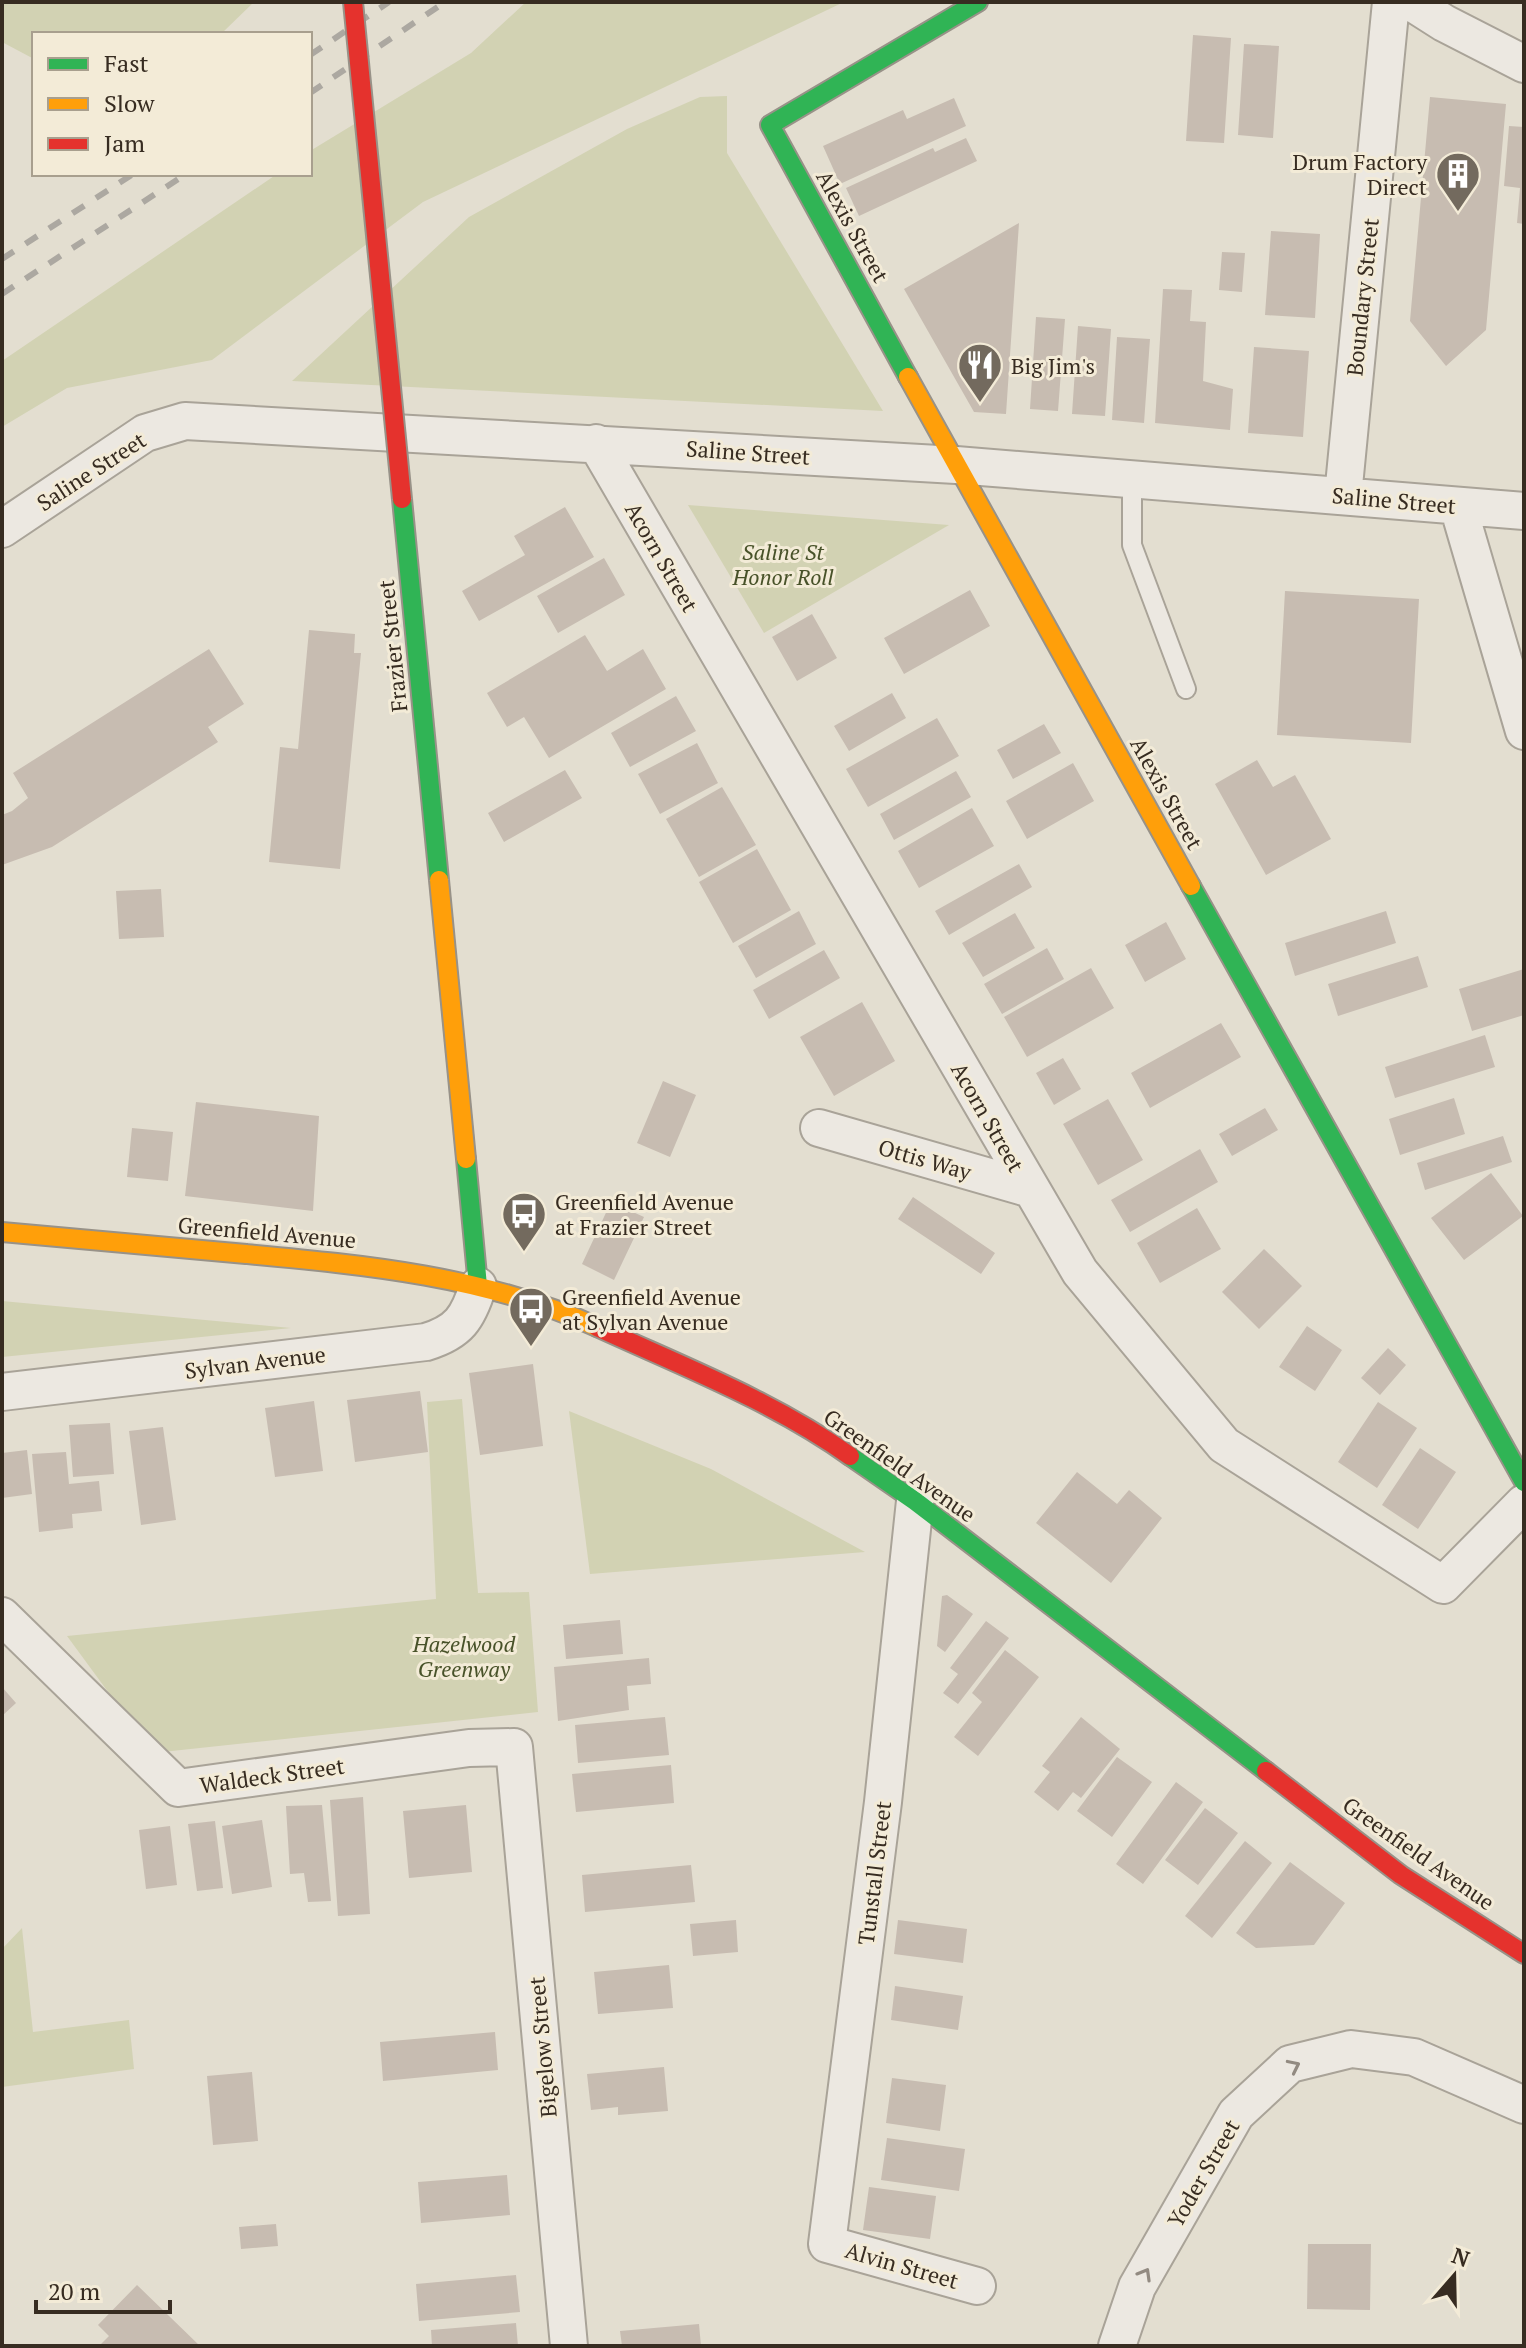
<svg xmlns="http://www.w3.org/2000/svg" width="1526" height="2348" font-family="'PT Serif',serif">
<rect width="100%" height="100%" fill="#e3ded0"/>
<path fill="#d2d2b3" d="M 2,2 L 254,2 L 221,34 L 34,34 L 34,59 L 2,42 Z
M 526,2 L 844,2 L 423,202 L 212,360 L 67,388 L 2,427 L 2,361 L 277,174 L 310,174 L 310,151 L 471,53 Z
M 727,96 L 727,153 L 883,411 L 292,381 L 469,217 L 627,129 L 700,97 Z
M 688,505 L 949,525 L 764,633 Z
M 2,1301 L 291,1328 L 2,1357 Z
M 462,1399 L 478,1593 L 529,1592 L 538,1712 L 153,1753 L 67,1636 L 436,1599 L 427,1402 Z
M 569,1411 L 711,1469 L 865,1552 L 590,1574 Z
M 22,1928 L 33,2032 L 129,2020 L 134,2069 L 2,2087 L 2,1949 Z"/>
<path fill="#c7bcb1" d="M 1193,35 L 1231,38 L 1224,143 L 1186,141 Z
M 1244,44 L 1279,46 L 1273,138 L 1238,135 Z
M 1430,97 L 1506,104 L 1486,330 L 1446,366 L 1410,321 Z
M 954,98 L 966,126 L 840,184 L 823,146 L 903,110 L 907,119 Z
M 1509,126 L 1524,127 L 1524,224 L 1517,223 L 1520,188 L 1504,186 Z
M 966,138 L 977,161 L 859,216 L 846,188 L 933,148 L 935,152 Z
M 1019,223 L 1006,414 L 974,412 L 904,289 Z
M 1271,231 L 1320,234 L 1315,318 L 1265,315 Z
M 1222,252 L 1245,253 L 1242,292 L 1219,290 Z
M 1163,289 L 1192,290 L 1190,321 L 1206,322 L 1203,381 L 1233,389 L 1230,430 L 1155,423 Z
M 1036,317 L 1065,319 L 1058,411 L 1030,409 Z
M 1078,326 L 1111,329 L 1105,416 L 1072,414 Z
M 1117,337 L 1150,339 L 1144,423 L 1112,420 Z
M 1254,347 L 1309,351 L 1303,437 L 1248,433 Z
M 565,507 L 594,557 L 479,621 L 462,591 L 525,555 L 514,536 Z
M 604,558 L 625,595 L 558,633 L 537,596 Z
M 970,590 L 990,626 L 904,674 L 884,638 Z
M 1285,591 L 1419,599 L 1411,743 L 1277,735 Z
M 812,614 L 837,658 L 797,681 L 772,637 Z
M 309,630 L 355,634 L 354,653 L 361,653 L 340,869 L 269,862 L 280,747 L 298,749 Z
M 585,635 L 607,671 L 643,649 L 666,689 L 549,758 L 524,717 L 507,727 L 487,693 Z
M 209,649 L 244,704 L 208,727 L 218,742 L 52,847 L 2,865 L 2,815 L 12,811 L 28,798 L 13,773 Z
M 892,693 L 906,718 L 849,751 L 834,726 Z
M 676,696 L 696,731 L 630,767 L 611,733 Z
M 937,718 L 959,756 L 868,807 L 846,769 Z
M 1044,724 L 1061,753 L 1013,779 L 997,750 Z
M 697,743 L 718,783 L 660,814 L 638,774 Z
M 1257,760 L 1273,787 L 1295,775 L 1331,839 L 1266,875 L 1215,784 Z
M 1073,763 L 1094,801 L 1027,839 L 1006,801 Z
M 565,770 L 582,798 L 504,842 L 488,813 Z
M 956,771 L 971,797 L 894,840 L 880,814 Z
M 722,787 L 756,845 L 699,877 L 666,819 Z
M 972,808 L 994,846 L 919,888 L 898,851 Z
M 757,849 L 791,910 L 733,943 L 699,882 Z
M 1019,864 L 1032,887 L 949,935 L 935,911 Z
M 161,889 L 164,937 L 119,939 L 116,891 Z
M 799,911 L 816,944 L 756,978 L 738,946 Z
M 1386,911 L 1396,943 L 1295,976 L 1285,943 Z
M 1015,913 L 1035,948 L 983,977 L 962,943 Z
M 1166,922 L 1186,959 L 1145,982 L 1125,945 Z
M 1047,948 L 1064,979 L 1002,1014 L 984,984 Z
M 824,950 L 840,978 L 769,1019 L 753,990 Z
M 1418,956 L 1428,987 L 1338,1016 L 1328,984 Z
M 1091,968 L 1114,1008 L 1027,1057 L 1004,1017 Z
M 1524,969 L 1524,1015 L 1472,1031 L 1459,989 Z
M 862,1002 L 895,1061 L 834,1096 L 800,1037 Z
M 1221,1023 L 1241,1057 L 1150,1108 L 1131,1073 Z
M 1485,1035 L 1495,1067 L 1395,1098 L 1385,1067 Z
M 1063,1058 L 1081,1089 L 1054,1105 L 1036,1073 Z
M 663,1081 L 696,1095 L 670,1157 L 637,1143 Z
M 1454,1098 L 1465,1134 L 1400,1155 L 1389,1119 Z
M 1108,1099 L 1143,1160 L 1098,1185 L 1063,1124 Z
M 196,1102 L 319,1116 L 313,1211 L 185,1196 Z
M 1265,1108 L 1278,1130 L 1232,1156 L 1219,1134 Z
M 132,1128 L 173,1132 L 168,1181 L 127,1177 Z
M 1503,1136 L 1512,1162 L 1425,1190 L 1417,1163 Z
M 1200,1149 L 1218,1182 L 1130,1232 L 1111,1200 Z
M 1491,1173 L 1523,1216 L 1464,1260 L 1431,1218 Z
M 913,1197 L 995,1253 L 981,1274 L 898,1219 Z
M 611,1202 L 644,1217 L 614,1280 L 582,1264 Z
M 1197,1208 L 1221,1249 L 1160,1283 L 1137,1243 Z
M 1264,1249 L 1302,1286 L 1259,1329 L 1222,1292 Z
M 1307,1326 L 1342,1350 L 1315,1391 L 1279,1367 Z
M 1388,1348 L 1406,1365 L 1380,1395 L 1361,1378 Z
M 533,1364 L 543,1446 L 480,1455 L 469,1373 Z
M 420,1391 L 428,1452 L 355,1462 L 347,1400 Z
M 314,1401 L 323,1471 L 275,1477 L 265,1408 Z
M 1378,1402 L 1417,1428 L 1377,1488 L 1338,1462 Z
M 110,1423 L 114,1474 L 73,1477 L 69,1425 Z
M 163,1427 L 176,1520 L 141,1525 L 129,1431 Z
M 1420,1448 L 1456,1472 L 1418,1529 L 1382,1505 Z
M 27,1450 L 32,1494 L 2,1498 L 2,1453 Z
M 66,1452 L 69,1484 L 99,1481 L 102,1511 L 72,1514 L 73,1528 L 39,1532 L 32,1454 Z
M 1077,1472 L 1117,1504 L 1129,1490 L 1162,1518 L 1111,1583 L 1036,1523 Z
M 947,1595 L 973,1614 L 945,1652 L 937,1646 L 942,1596 Z
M 620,1620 L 623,1654 L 566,1659 L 563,1625 Z
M 986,1621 L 1009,1638 L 958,1704 L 943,1693 L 958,1674 L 950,1668 Z
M 1005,1650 L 1039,1677 L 978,1756 L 954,1737 L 982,1702 L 972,1693 Z
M 649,1658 L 651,1684 L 627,1686 L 629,1710 L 558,1721 L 554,1667 Z
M 2,1687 L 16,1703 L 2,1716 Z
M 665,1717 L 669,1755 L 578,1763 L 575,1725 Z
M 1081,1717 L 1120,1749 L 1081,1798 L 1073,1792 L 1058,1811 L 1034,1792 L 1050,1772 L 1042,1766 Z
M 1117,1757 L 1152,1782 L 1112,1837 L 1077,1811 Z
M 671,1765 L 674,1803 L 576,1812 L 572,1774 Z
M 1176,1782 L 1203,1802 L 1143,1884 L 1116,1864 Z
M 363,1797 L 370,1914 L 338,1916 L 330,1800 Z
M 322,1805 L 331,1901 L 308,1902 L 304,1873 L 290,1874 L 286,1806 Z
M 466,1805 L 472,1872 L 409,1878 L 403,1811 Z
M 1205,1808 L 1238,1833 L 1198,1885 L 1165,1860 Z
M 262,1820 L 272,1887 L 232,1894 L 222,1826 Z
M 215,1821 L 223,1888 L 197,1891 L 188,1824 Z
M 170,1826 L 177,1885 L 146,1889 L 139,1830 Z
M 1245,1841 L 1272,1863 L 1212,1938 L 1185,1916 Z
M 1290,1862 L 1345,1903 L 1314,1945 L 1256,1948 L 1236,1933 Z
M 691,1865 L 695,1902 L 585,1912 L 582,1875 Z
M 736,1920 L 738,1952 L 693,1956 L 690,1924 Z
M 898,1920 L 967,1929 L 963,1963 L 894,1954 Z
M 669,1965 L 673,2008 L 598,2014 L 594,1972 Z
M 895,1986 L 963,1996 L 958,2030 L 891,2020 Z
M 495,2032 L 498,2070 L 383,2081 L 380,2042 Z
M 664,2067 L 668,2111 L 618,2115 L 618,2107 L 591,2110 L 587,2074 Z
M 252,2072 L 258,2141 L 213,2145 L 207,2076 Z
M 892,2078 L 946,2085 L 940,2131 L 886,2123 Z
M 887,2138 L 965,2149 L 959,2191 L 881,2180 Z
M 507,2175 L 510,2215 L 421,2223 L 418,2182 Z
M 869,2187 L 936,2196 L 930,2239 L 863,2230 Z
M 276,2224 L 278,2246 L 241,2249 L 239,2227 Z
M 1308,2244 L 1371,2244 L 1370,2310 L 1307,2309 Z
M 516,2275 L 520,2312 L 419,2321 L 416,2284 Z
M 137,2285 L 200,2346 L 99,2346 L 109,2336 L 98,2325 Z
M 516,2323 L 518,2346 L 432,2346 L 431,2330 Z
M 699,2324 L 701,2346 L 622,2346 L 620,2331 Z"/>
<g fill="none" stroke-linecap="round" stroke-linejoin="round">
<g stroke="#a9a398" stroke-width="22">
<path id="lane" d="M 1132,479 L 1132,545 L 1186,689"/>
</g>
<g stroke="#a9a398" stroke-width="40">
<path id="street" d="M 1411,2 L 1444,23 L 1524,64
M 596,443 L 1080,1272 L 1224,1445 L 1443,1585 L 1524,1503
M 1343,496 L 1391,2
M 1458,506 L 1524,731
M 2,529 L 145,433 L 185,421 L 956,465 L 1524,511
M 819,1128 L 1031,1189
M 2,1392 L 426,1342 C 459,1332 468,1318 478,1286
M 915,1501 L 883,1802 L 827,2244 L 977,2286
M 2,1616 L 178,1788 L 469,1748 L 514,1747 L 569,2346
M 1117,2346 L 1137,2287 L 1236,2114 L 1290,2064 L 1351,2049 L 1414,2057 L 1524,2105"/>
</g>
<g stroke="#989288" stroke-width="22">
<path id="fast" d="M 908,377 L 770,125 L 978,2
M 1191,886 L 1524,1482
M 466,1159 L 478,1286
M 850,1456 L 915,1501 L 1266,1771"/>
</g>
<g stroke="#989288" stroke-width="22">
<path id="slow" d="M 908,377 L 1191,886
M 2,1232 C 83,1239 164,1247 246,1254 C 365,1265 486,1276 597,1327"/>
</g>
<g stroke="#989288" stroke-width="22">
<path id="jam" d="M 597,1327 C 682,1366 773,1401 850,1456
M 1266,1771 L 1401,1875 L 1524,1954"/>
</g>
<use href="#lane" stroke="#ece8e1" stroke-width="18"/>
<use href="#street" stroke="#ece8e1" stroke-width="36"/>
<use href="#fast" stroke="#30b455" stroke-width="18"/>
<use href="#slow" stroke="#ff9f0a" stroke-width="18"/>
<use href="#jam" stroke="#e5322d" stroke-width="18"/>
<path stroke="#aca8a1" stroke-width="6" stroke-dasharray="14 14" stroke-linecap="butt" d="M 310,55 L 389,2
M 310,93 L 445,2
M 2,259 L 133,174
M 2,294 L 186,174"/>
<g stroke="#989288" stroke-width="22" stroke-linecap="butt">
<path id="fast-bridge" d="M 402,499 L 439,880"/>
</g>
<g stroke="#989288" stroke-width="22" stroke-linecap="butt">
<path id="slow-bridge" d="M 439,880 L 466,1159"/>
</g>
<g stroke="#989288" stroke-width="22" stroke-linecap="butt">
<path id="jam-bridge" d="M 353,2 L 402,499"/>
</g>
<use href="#fast-bridge" stroke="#30b455" stroke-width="18"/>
<use href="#slow-bridge" stroke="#ff9f0a" stroke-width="18"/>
<use href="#jam-bridge" stroke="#e5322d" stroke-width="18"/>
</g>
<defs><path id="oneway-chevron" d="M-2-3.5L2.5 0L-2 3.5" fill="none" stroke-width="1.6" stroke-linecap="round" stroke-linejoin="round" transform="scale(2)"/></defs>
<g stroke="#928a81">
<use href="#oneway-chevron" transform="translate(1294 2066) rotate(-26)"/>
<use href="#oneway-chevron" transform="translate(1145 2274) rotate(-60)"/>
</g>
<defs>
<g id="building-pin" transform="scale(2.3)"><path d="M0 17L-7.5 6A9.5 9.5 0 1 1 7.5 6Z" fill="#736a5e" stroke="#f3ebd7"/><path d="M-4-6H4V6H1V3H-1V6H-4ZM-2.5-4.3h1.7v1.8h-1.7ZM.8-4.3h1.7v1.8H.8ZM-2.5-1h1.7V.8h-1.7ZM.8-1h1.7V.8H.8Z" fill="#fff"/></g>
<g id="restaurant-pin" transform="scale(2.3)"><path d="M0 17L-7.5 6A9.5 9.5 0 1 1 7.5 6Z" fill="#736a5e" stroke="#f3ebd7"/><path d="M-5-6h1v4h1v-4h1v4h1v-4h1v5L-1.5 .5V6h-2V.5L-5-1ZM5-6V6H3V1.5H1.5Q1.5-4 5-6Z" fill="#fff"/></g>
<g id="bus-pin" transform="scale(2.3)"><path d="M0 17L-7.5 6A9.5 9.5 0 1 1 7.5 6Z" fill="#736a5e" stroke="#f3ebd7"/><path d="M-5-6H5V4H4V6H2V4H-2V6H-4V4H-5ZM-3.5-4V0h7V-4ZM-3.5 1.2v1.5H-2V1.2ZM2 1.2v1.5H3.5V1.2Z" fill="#fff"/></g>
</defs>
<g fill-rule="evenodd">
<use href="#building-pin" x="1458" y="174"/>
<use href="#restaurant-pin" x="980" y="365"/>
<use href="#bus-pin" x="524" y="1214"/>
<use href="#bus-pin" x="531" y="1309"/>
</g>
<g text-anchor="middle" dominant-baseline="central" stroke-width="6" stroke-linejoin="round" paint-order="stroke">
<g font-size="22" fill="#372c21" stroke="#f3ebd7" text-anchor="start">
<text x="1427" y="161" text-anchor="end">Drum Factory<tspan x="1427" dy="25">Direct</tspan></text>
<text x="1011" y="365">Big Jim's</text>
<text x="555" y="1201">Greenfield Avenue<tspan x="555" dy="25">at Frazier Street</tspan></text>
<text x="562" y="1296">Greenfield Avenue<tspan x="562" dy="25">at Sylvan Avenue</tspan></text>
</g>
<g font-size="22" fill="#372c21" stroke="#f3ebd7">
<text transform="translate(853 226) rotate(61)">Alexis Street</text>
<text transform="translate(1362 297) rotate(-84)">Boundary Street</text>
<text transform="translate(748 452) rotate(4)">Saline Street</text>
<text transform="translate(91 471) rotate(-33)">Saline Street</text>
<text transform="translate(1394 500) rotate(5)">Saline Street</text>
<text transform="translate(662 557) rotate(60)">Acorn Street</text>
<text transform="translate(392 646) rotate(-96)">Frazier Street</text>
<text transform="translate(1167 793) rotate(61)">Alexis Street</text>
<text transform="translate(988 1117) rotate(60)">Acorn Street</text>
<text transform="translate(925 1159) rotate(16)">Ottis Way</text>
<text transform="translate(267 1232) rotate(5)">Greenfield Avenue</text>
<text transform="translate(255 1362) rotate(-7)">Sylvan Avenue</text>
<text transform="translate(900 1465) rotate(35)">Greenfield Avenue</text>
<text transform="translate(272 1775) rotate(-8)">Waldeck Street</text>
<text transform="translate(1419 1853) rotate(35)">Greenfield Avenue</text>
<text transform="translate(874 1873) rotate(-83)">Tunstall Street</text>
<text transform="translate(542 2047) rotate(-95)">Bigelow Street</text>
<text transform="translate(1203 2173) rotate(-60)">Yoder Street</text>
<text transform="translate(902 2265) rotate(16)">Alvin Street</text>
</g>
<g font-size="22" font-style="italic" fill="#485229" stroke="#f3ebd7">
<text x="783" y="551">Saline St<tspan x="783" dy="25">Honor Roll</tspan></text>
<text x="464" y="1643">Hazelwood<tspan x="464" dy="25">Greenway</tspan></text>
</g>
</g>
<rect width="1526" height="2348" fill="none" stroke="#372c21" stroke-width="8"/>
<rect x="32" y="32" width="280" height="144" fill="#f3ebd7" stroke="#a89f8e" stroke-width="2"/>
<rect x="48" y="58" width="40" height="12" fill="#30b455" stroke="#a89f8e" stroke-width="2"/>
<text x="104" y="72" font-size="24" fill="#372c21">Fast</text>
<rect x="48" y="98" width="40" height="12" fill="#ff9f0a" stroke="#a89f8e" stroke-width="2"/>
<text x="104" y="112" font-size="24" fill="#372c21">Slow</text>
<rect x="48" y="138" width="40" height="12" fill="#e5322d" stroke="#a89f8e" stroke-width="2"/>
<text x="104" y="152" font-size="24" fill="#372c21">Jam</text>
<g transform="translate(1454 2276) rotate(20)" stroke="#f3ebd7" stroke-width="6" paint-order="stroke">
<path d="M0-6L14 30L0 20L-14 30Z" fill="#372c21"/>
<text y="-12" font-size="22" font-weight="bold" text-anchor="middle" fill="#372c21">N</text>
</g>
<path d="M36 2300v12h134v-12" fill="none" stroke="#372c21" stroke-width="4"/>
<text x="48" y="2300" font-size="24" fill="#372c21" stroke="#f3ebd7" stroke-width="6" paint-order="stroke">20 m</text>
</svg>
